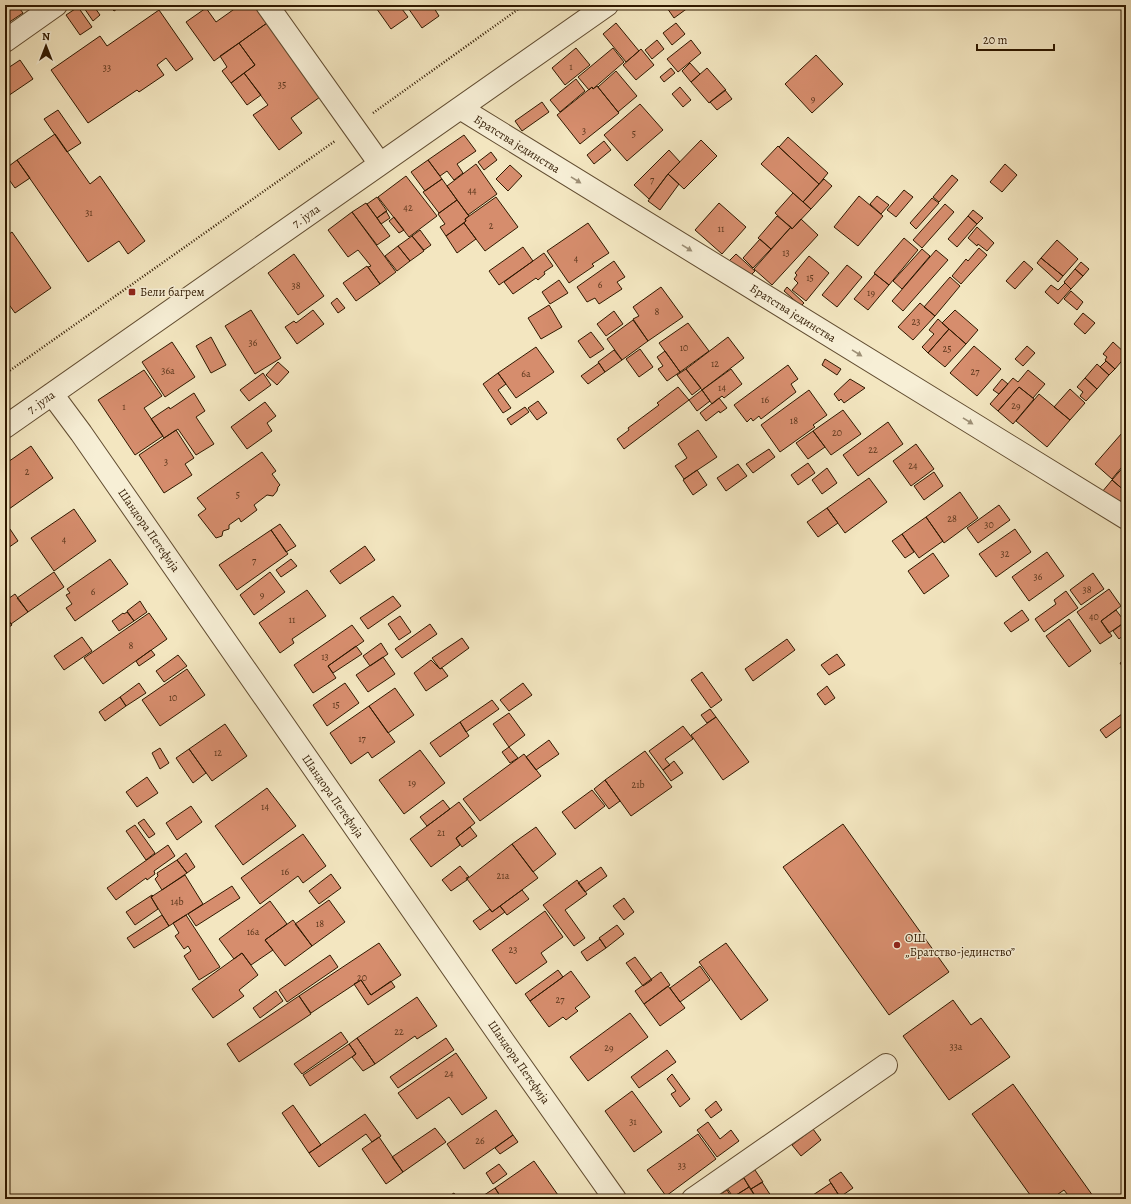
<svg xmlns="http://www.w3.org/2000/svg" width="1131" height="1204" font-family="Alegreya,serif">
<rect width="100%" height="100%" fill="#f3e6c0"/>
<filter id="stains"><feTurbulence type="fractalNoise" baseFrequency=".005" numOctaves="4"/><feColorMatrix values="0 0 0 0 .2 0 0 0 0 .09 0 0 0 0 .02 0 0 0 .5 -.17"/></filter>
<radialGradient id="worn" r=".72"><stop offset=".6" stop-color="#630" stop-opacity="0"/><stop offset="1" stop-color="#630" stop-opacity=".3"/></radialGradient>
<path fill="#d68d6d" stroke="#301900" d="M 5,5 L 17,5 L 23,13 L 5,25 Z
M 82,5 L 93,5 L 100,15 L 93,21 Z
M 109,5 L 123,5 L 114,11 Z
M 240,5 L 254,5 L 267,23 L 214,61 L 186,22 L 206,8 L 216,22 Z
M 374,5 L 399,5 L 408,17 L 391,29 Z
M 406,5 L 437,5 L 434,8 L 439,16 L 422,28 Z
M 665,5 L 692,5 L 674,18 Z
M 78,7 L 92,27 L 80,35 L 66,15 Z
M 159,10 L 193,59 L 176,71 L 166,58 L 157,65 L 164,75 L 139,92 L 137,90 L 88,123 L 51,70 L 100,36 L 107,46 Z
M 267,23 L 320,97 L 291,118 L 302,133 L 279,150 L 253,115 L 268,105 L 244,73 L 255,65 L 239,43 Z
M 616,23 L 639,51 L 626,62 L 603,34 Z
M 676,23 L 685,34 L 672,45 L 663,33 Z
M 657,40 L 664,49 L 652,59 L 645,50 Z
M 691,40 L 701,53 L 678,72 L 667,59 Z
M 239,43 L 255,65 L 231,83 L 222,71 L 227,67 L 220,56 Z
M 576,48 L 590,65 L 565,85 L 552,68 Z
M 613,48 L 624,62 L 593,89 L 592,87 L 589,90 L 578,77 Z
M 641,49 L 654,65 L 636,80 L 623,65 Z
M 816,55 L 843,84 L 812,113 L 785,84 Z
M 20,60 L 33,79 L 5,98 L 5,70 Z
M 690,63 L 700,74 L 691,82 L 682,71 Z
M 671,68 L 675,73 L 664,82 L 660,77 Z
M 707,68 L 726,90 L 709,103 L 691,82 Z
M 616,71 L 637,96 L 618,112 L 598,87 Z
M 244,73 L 261,95 L 247,105 L 231,83 Z
M 576,79 L 585,91 L 560,112 L 550,100 Z
M 597,86 L 619,113 L 580,144 L 557,115 L 592,87 L 593,89 Z
M 680,87 L 691,100 L 683,107 L 672,94 Z
M 725,90 L 732,99 L 717,110 L 710,102 Z
M 542,102 L 549,112 L 522,131 L 515,121 Z
M 640,104 L 663,130 L 627,161 L 604,135 Z
M 58,110 L 81,143 L 67,152 L 44,119 Z
M 55,134 L 90,184 L 100,176 L 145,241 L 128,254 L 119,241 L 88,262 L 17,160 Z
M 464,135 L 476,151 L 457,164 L 463,173 L 454,180 L 447,171 L 440,176 L 428,160 Z
M 788,137 L 828,173 L 819,184 L 779,147 Z
M 701,140 L 717,156 L 684,189 L 668,174 Z
M 604,141 L 611,150 L 594,164 L 587,155 Z
M 778,146 L 819,184 L 803,202 L 761,164 Z
M 669,150 L 680,162 L 668,174 L 649,199 L 634,185 Z
M 491,152 L 497,160 L 484,170 L 478,162 Z
M 17,160 L 30,178 L 15,188 L 5,174 L 5,169 Z
M 428,160 L 442,179 L 425,191 L 411,172 Z
M 476,164 L 497,194 L 468,215 L 447,186 Z
M 1005,164 L 1017,175 L 1002,192 L 990,182 Z
M 510,165 L 522,176 L 508,191 L 496,179 Z
M 668,174 L 679,184 L 660,210 L 648,201 Z
M 952,175 L 958,180 L 939,202 L 933,197 Z
M 406,176 L 437,216 L 409,237 L 378,197 Z
M 442,179 L 457,200 L 439,213 L 423,192 Z
M 824,179 L 832,186 L 811,209 L 803,202 Z
M 904,190 L 913,197 L 896,217 L 887,210 Z
M 793,193 L 811,209 L 792,229 L 775,213 Z
M 859,196 L 883,216 L 858,246 L 834,227 Z
M 877,196 L 889,205 L 881,214 L 870,204 Z
M 377,197 L 387,211 L 377,218 L 367,204 Z
M 496,197 L 518,227 L 485,251 L 464,223 L 466,221 L 465,219 Z
M 932,198 L 939,203 L 916,229 L 910,223 Z
M 457,200 L 469,216 L 465,219 L 466,221 L 446,236 L 440,227 L 445,224 L 438,214 Z
M 366,203 L 390,236 L 377,245 L 352,212 Z
M 719,203 L 746,227 L 722,254 L 695,230 Z
M 945,204 L 954,212 L 922,248 L 913,240 Z
M 973,210 L 983,218 L 977,224 L 968,216 Z
M 386,211 L 390,218 L 381,224 L 377,218 Z
M 352,212 L 396,272 L 380,284 L 368,267 L 371,266 L 358,250 L 348,257 L 328,230 Z
M 777,216 L 791,227 L 771,249 L 758,238 Z
M 968,216 L 977,224 L 957,247 L 948,239 Z
M 394,217 L 404,230 L 399,233 L 389,221 Z
M 801,219 L 818,235 L 772,285 L 754,269 L 791,227 L 792,229 Z
M 464,223 L 476,239 L 457,253 L 446,236 Z
M 588,223 L 609,253 L 592,264 L 594,266 L 569,283 L 547,251 Z
M 977,227 L 994,243 L 987,251 L 978,244 L 977,246 L 968,238 Z
M 420,230 L 431,245 L 424,250 L 412,236 Z
M 12,232 L 51,288 L 15,313 L 5,299 L 5,237 Z
M 412,236 L 424,251 L 410,261 L 398,246 Z
M 904,238 L 918,250 L 889,285 L 874,273 Z
M 760,239 L 771,249 L 753,268 L 743,258 Z
M 1057,240 L 1078,259 L 1063,276 L 1041,258 Z
M 398,246 L 410,261 L 397,271 L 385,256 Z
M 523,247 L 533,261 L 499,285 L 489,271 Z
M 979,248 L 987,255 L 961,284 L 952,276 L 966,259 L 968,261 Z
M 922,249 L 930,256 L 902,289 L 893,281 Z
M 936,250 L 948,260 L 903,311 L 892,301 Z
M 544,253 L 553,266 L 544,272 L 545,274 L 538,280 L 536,278 L 513,294 L 504,282 Z
M 294,254 L 324,296 L 298,315 L 268,273 Z
M 736,254 L 755,271 L 745,281 L 726,264 Z
M 809,256 L 829,273 L 806,301 L 792,290 L 798,283 L 794,279 L 797,275 L 795,273 Z
M 1041,258 L 1063,276 L 1058,282 L 1037,263 Z
M 614,261 L 625,277 L 617,282 L 622,289 L 599,304 L 595,298 L 587,302 L 577,287 Z
M 1024,261 L 1033,269 L 1015,289 L 1006,281 Z
M 1081,262 L 1089,269 L 1083,276 L 1075,269 Z
M 847,265 L 862,277 L 837,307 L 822,295 Z
M 367,266 L 380,284 L 356,301 L 343,283 Z
M 1075,269 L 1083,276 L 1071,289 L 1064,282 Z
M 875,274 L 889,285 L 868,310 L 854,299 Z
M 950,277 L 960,286 L 935,316 L 924,307 Z
M 559,280 L 568,293 L 550,304 L 542,292 Z
M 1065,283 L 1071,289 L 1058,304 L 1045,292 L 1051,285 L 1058,290 Z
M 661,287 L 683,317 L 648,341 L 633,319 L 639,316 L 633,307 Z
M 787,287 L 804,303 L 801,306 L 784,291 Z
M 1071,291 L 1083,302 L 1077,310 L 1064,299 Z
M 337,298 L 345,308 L 338,313 L 331,303 Z
M 920,303 L 935,316 L 913,340 L 898,327 Z
M 549,305 L 562,327 L 541,339 L 528,318 Z
M 251,310 L 281,358 L 255,374 L 225,326 Z
M 313,310 L 324,324 L 297,344 L 285,327 L 294,321 L 296,323 Z
M 955,310 L 978,330 L 966,344 L 942,323 Z
M 614,311 L 623,324 L 606,336 L 597,324 Z
M 1083,313 L 1095,323 L 1085,334 L 1074,324 Z
M 938,319 L 949,329 L 928,353 L 922,347 L 934,334 L 929,330 Z
M 633,320 L 648,341 L 622,360 L 607,339 Z
M 688,323 L 709,351 L 680,372 L 659,343 Z
M 949,329 L 966,344 L 945,367 L 928,353 Z
M 591,332 L 604,349 L 590,358 L 578,341 Z
M 211,337 L 226,365 L 211,373 L 196,346 Z
M 728,337 L 744,358 L 702,390 L 686,369 Z
M 172,342 L 195,377 L 165,397 L 142,362 Z
M 1113,342 L 1126,354 L 1126,356 L 1115,369 L 1105,360 L 1107,357 L 1103,354 Z
M 974,346 L 1001,369 L 977,396 L 950,373 Z
M 1027,346 L 1035,353 L 1023,366 L 1015,359 Z
M 536,347 L 554,372 L 516,398 L 498,373 Z
M 640,349 L 653,367 L 639,377 L 626,359 Z
M 614,350 L 622,360 L 605,372 L 598,362 Z
M 665,351 L 680,372 L 667,381 L 658,369 L 663,366 L 657,357 Z
M 825,359 L 841,369 L 837,375 L 822,365 Z
M 1106,361 L 1115,369 L 1109,375 L 1100,367 Z
M 278,362 L 289,372 L 277,385 L 266,375 Z
M 599,363 L 605,372 L 588,384 L 581,376 Z
M 1097,364 L 1109,375 L 1097,389 L 1085,378 Z
M 788,365 L 798,379 L 791,384 L 796,392 L 761,419 L 759,416 L 753,421 L 751,418 L 747,422 L 734,405 Z
M 686,369 L 701,388 L 692,395 L 677,375 Z
M 731,369 L 742,384 L 724,398 L 722,396 L 712,404 L 702,390 Z
M 144,370 L 162,396 L 144,408 L 163,436 L 135,455 L 98,400 Z
M 1028,370 L 1045,384 L 1033,398 L 1019,387 L 998,411 L 990,404 L 1013,378 L 1018,382 Z
M 263,373 L 271,385 L 249,401 L 240,390 Z
M 498,373 L 506,384 L 498,390 L 511,408 L 503,413 L 483,384 Z
M 1085,378 L 1097,389 L 1086,401 L 1080,396 L 1083,392 L 1077,387 Z
M 850,379 L 865,388 L 844,403 L 841,399 L 839,401 L 834,394 Z
M 1002,379 L 1008,384 L 999,394 L 993,390 Z
M 678,387 L 689,400 L 624,449 L 617,439 L 629,430 L 628,428 L 659,405 L 657,403 Z
M 1019,387 L 1034,399 L 1013,424 L 998,411 Z
M 1070,389 L 1085,403 L 1070,420 L 1054,407 Z
M 702,390 L 710,401 L 697,411 L 689,400 Z
M 809,390 L 827,415 L 813,425 L 815,427 L 780,452 L 761,425 Z
M 194,393 L 205,411 L 196,417 L 214,444 L 196,455 L 178,429 L 164,438 L 151,419 L 169,407 L 170,409 Z
M 1039,394 L 1070,420 L 1047,447 L 1016,421 Z
M 719,398 L 727,408 L 720,413 L 719,411 L 706,421 L 700,413 Z
M 538,401 L 547,413 L 537,420 L 528,408 Z
M 265,402 L 276,416 L 267,423 L 272,431 L 247,449 L 231,427 Z
M 525,407 L 529,412 L 511,425 L 507,419 Z
M 843,410 L 861,434 L 831,455 L 813,431 Z
M 888,422 L 903,444 L 858,476 L 843,455 Z
M 176,430 L 194,458 L 185,464 L 192,475 L 164,493 L 139,455 Z
M 698,430 L 717,457 L 684,479 L 675,466 L 687,458 L 678,444 Z
M 813,431 L 825,447 L 808,459 L 796,443 Z
M 1122,433 L 1126,437 L 1126,462 L 1112,479 L 1095,464 Z
M 916,444 L 934,469 L 911,486 L 893,461 Z
M 31,446 L 53,478 L 9,509 L 5,503 L 5,464 Z
M 769,449 L 775,457 L 753,473 L 746,464 Z
M 262,452 L 276,471 L 272,474 L 280,485 L 278,487 L 277,491 L 273,496 L 267,495 L 254,505 L 257,510 L 241,522 L 239,518 L 229,525 L 229,529 L 223,531 L 222,536 L 216,538 L 198,515 L 206,509 L 197,498 Z
M 808,463 L 815,473 L 798,485 L 791,475 Z
M 738,464 L 747,476 L 726,491 L 717,478 Z
M 1126,464 L 1126,492 L 1112,480 Z
M 827,468 L 837,483 L 822,494 L 812,480 Z
M 697,470 L 707,485 L 693,495 L 683,480 Z
M 934,472 L 943,486 L 924,500 L 914,486 Z
M 869,478 L 887,502 L 845,533 L 827,508 Z
M 1112,480 L 1126,492 L 1126,495 L 1117,505 L 1102,492 Z
M 960,492 L 978,518 L 944,543 L 926,517 Z
M 999,505 L 1010,520 L 978,543 L 967,528 Z
M 827,508 L 838,523 L 818,537 L 807,522 Z
M 74,509 L 96,541 L 54,571 L 31,538 Z
M 926,517 L 943,541 L 919,558 L 902,534 Z
M 280,524 L 296,546 L 286,552 L 271,530 Z
M 5,529 L 7,532 L 10,529 L 18,541 L 5,550 Z
M 1015,529 L 1031,552 L 996,577 L 979,554 Z
M 271,530 L 288,554 L 237,590 L 219,565 Z
M 902,534 L 914,552 L 905,558 L 892,541 Z
M 365,546 L 375,560 L 340,584 L 330,571 Z
M 1047,552 L 1064,576 L 1029,601 L 1012,577 Z
M 933,553 L 949,576 L 924,594 L 908,571 Z
M 110,559 L 128,584 L 75,621 L 66,608 L 72,604 L 66,595 L 70,593 L 67,589 Z
M 291,559 L 297,566 L 281,577 L 276,570 Z
M 54,572 L 64,587 L 28,612 L 17,598 Z
M 270,572 L 285,592 L 254,615 L 240,595 Z
M 1093,573 L 1104,589 L 1081,605 L 1070,590 Z
M 1109,589 L 1121,606 L 1101,621 L 1112,636 L 1100,644 L 1077,612 Z
M 307,590 L 326,616 L 292,639 L 294,643 L 280,653 L 259,623 Z
M 1066,591 L 1078,608 L 1044,632 L 1035,619 L 1056,604 L 1054,600 Z
M 15,594 L 28,612 L 11,624 L 5,616 L 5,601 Z
M 393,596 L 401,606 L 368,629 L 360,618 Z
M 140,601 L 147,612 L 134,621 L 127,611 Z
M 1022,610 L 1029,620 L 1011,632 L 1004,623 Z
M 1116,610 L 1125,622 L 1109,633 L 1101,621 Z
M 127,612 L 134,621 L 119,631 L 112,621 L 123,613 L 124,614 Z
M 149,613 L 167,639 L 103,684 L 84,658 Z
M 5,616 L 12,625 L 5,630 Z
M 400,616 L 411,632 L 399,640 L 388,624 Z
M 1069,619 L 1091,651 L 1069,667 L 1046,636 Z
M 1126,621 L 1126,633 L 1119,639 L 1113,631 Z
M 430,624 L 437,634 L 402,658 L 395,649 Z
M 352,625 L 364,641 L 328,666 L 336,678 L 313,693 L 294,665 Z
M 82,637 L 92,651 L 64,670 L 54,656 Z
M 462,638 L 469,648 L 440,669 L 432,658 Z
M 787,639 L 795,650 L 753,681 L 745,669 Z
M 381,643 L 388,654 L 370,666 L 363,656 Z
M 356,646 L 362,654 L 333,673 L 328,666 Z
M 151,650 L 155,655 L 139,666 L 136,661 Z
M 837,654 L 845,665 L 829,675 L 821,665 Z
M 178,655 L 187,666 L 164,682 L 156,671 Z
M 383,657 L 395,674 L 368,692 L 356,675 Z
M 1126,659 L 1126,672 L 1120,663 Z
M 431,660 L 440,669 L 442,668 L 448,676 L 426,691 L 414,673 Z
M 187,669 L 205,695 L 160,726 L 142,700 Z
M 702,672 L 722,700 L 711,708 L 691,680 Z
M 139,683 L 146,693 L 126,706 L 120,697 Z
M 345,683 L 359,703 L 327,726 L 313,705 Z
M 523,683 L 532,695 L 509,711 L 500,700 Z
M 827,686 L 835,698 L 825,705 L 817,694 Z
M 395,688 L 414,715 L 388,733 L 369,706 Z
M 120,697 L 126,706 L 105,721 L 99,712 Z
M 492,700 L 499,709 L 466,732 L 460,722 Z
M 369,706 L 395,742 L 372,758 L 368,752 L 351,764 L 330,733 Z
M 710,709 L 716,717 L 707,723 L 701,715 Z
M 1126,711 L 1126,723 L 1106,738 L 1100,730 Z
M 509,713 L 525,735 L 509,747 L 493,724 Z
M 716,717 L 749,762 L 723,780 L 691,735 Z
M 460,722 L 469,736 L 440,757 L 430,743 Z
M 225,724 L 247,756 L 212,781 L 189,749 Z
M 683,726 L 693,739 L 665,759 L 670,765 L 663,770 L 649,751 Z
M 549,740 L 559,754 L 536,770 L 526,757 Z
M 509,747 L 518,758 L 510,763 L 502,752 Z
M 160,748 L 169,763 L 160,769 L 152,753 Z
M 189,749 L 206,773 L 193,783 L 176,758 Z
M 420,750 L 445,783 L 404,814 L 379,780 Z
M 645,751 L 672,787 L 631,816 L 605,780 Z
M 524,754 L 541,776 L 480,821 L 463,799 Z
M 674,761 L 683,773 L 671,781 L 663,770 Z
M 147,777 L 158,793 L 137,807 L 126,792 Z
M 605,780 L 620,801 L 609,809 L 594,789 Z
M 267,788 L 296,826 L 243,865 L 215,826 Z
M 592,790 L 605,806 L 575,829 L 562,812 Z
M 443,800 L 450,809 L 427,826 L 420,817 Z
M 459,802 L 475,823 L 456,838 L 460,845 L 431,867 L 410,839 Z
M 191,806 L 202,822 L 177,840 L 166,823 Z
M 144,819 L 155,834 L 149,838 L 138,823 Z
M 843,824 L 949,972 L 889,1015 L 783,867 Z
M 135,825 L 155,853 L 146,860 L 126,831 Z
M 470,827 L 477,836 L 462,847 L 456,838 Z
M 536,827 L 556,854 L 533,872 L 512,844 Z
M 303,834 L 326,866 L 303,883 L 298,876 L 260,904 L 241,878 Z
M 512,844 L 538,878 L 492,912 L 467,879 Z
M 168,845 L 175,856 L 154,871 L 155,874 L 147,880 L 146,878 L 116,900 L 107,888 Z
M 186,853 L 195,867 L 187,873 L 177,860 Z
M 177,860 L 187,873 L 162,890 L 155,879 L 158,876 L 157,873 Z
M 460,866 L 469,877 L 466,878 L 467,880 L 451,891 L 442,880 Z
M 601,867 L 607,876 L 585,892 L 578,883 Z
M 331,874 L 341,888 L 319,904 L 309,891 Z
M 185,875 L 203,904 L 169,926 L 151,897 Z
M 577,880 L 587,894 L 565,910 L 585,938 L 574,946 L 543,905 Z
M 232,886 L 240,898 L 196,926 L 188,914 Z
M 522,890 L 529,899 L 507,915 L 500,906 Z
M 152,895 L 153,896 L 151,897 L 158,909 L 135,925 L 126,912 Z
M 624,898 L 634,912 L 624,920 L 613,906 Z
M 329,900 L 345,922 L 312,946 L 295,924 Z
M 270,901 L 287,924 L 265,940 L 273,950 L 251,965 L 242,953 L 234,959 L 219,939 Z
M 500,906 L 505,912 L 480,930 L 473,921 L 490,909 L 492,912 Z
M 545,911 L 563,937 L 541,953 L 547,962 L 516,984 L 492,950 Z
M 162,915 L 169,926 L 134,948 L 127,938 Z
M 186,915 L 220,967 L 199,980 L 184,956 L 191,951 L 188,946 L 184,949 L 175,936 L 179,933 L 173,923 Z
M 293,920 L 312,946 L 285,966 L 265,940 Z
M 617,925 L 624,934 L 606,948 L 599,938 Z
M 600,939 L 606,948 L 587,961 L 581,952 Z
M 379,943 L 401,975 L 371,995 L 361,980 L 311,1013 L 299,996 Z
M 726,943 L 768,1000 L 741,1020 L 699,962 Z
M 242,953 L 258,975 L 239,990 L 244,996 L 213,1018 L 192,989 Z
M 330,955 L 338,967 L 287,1002 L 279,990 Z
M 635,957 L 652,980 L 643,986 L 626,963 Z
M 700,966 L 710,980 L 680,1002 L 670,988 Z
M 558,970 L 563,977 L 530,1001 L 525,994 Z
M 571,971 L 590,997 L 575,1008 L 578,1011 L 566,1020 L 563,1017 L 549,1027 L 530,1001 Z
M 661,972 L 670,985 L 644,1004 L 635,991 Z
M 361,980 L 371,995 L 391,981 L 395,987 L 368,1005 L 354,984 Z
M 668,986 L 685,1008 L 660,1026 L 644,1004 Z
M 276,991 L 283,1001 L 260,1018 L 253,1008 Z
M 299,996 L 311,1014 L 239,1062 L 227,1044 Z
M 417,997 L 437,1026 L 417,1039 L 415,1036 L 375,1064 L 357,1038 Z
M 953,1000 L 971,1025 L 981,1018 L 1010,1057 L 949,1100 L 903,1036 Z
M 630,1013 L 648,1037 L 588,1081 L 570,1057 Z
M 341,1032 L 348,1042 L 302,1074 L 294,1064 Z
M 357,1038 L 375,1064 L 363,1071 L 352,1057 L 356,1054 L 349,1044 Z
M 446,1038 L 454,1050 L 398,1088 L 390,1077 Z
M 349,1044 L 356,1054 L 310,1086 L 303,1075 Z
M 667,1050 L 676,1062 L 639,1088 L 631,1077 Z
M 456,1053 L 487,1098 L 462,1115 L 449,1097 L 417,1119 L 398,1093 Z
M 672,1074 L 690,1099 L 680,1107 L 671,1094 L 676,1091 L 667,1079 Z
M 1013,1084 L 1093,1196 L 1089,1199 L 1071,1199 L 1064,1190 L 1051,1199 L 1033,1199 L 972,1114 Z
M 632,1091 L 662,1132 L 634,1152 L 605,1111 Z
M 716,1101 L 722,1110 L 711,1118 L 705,1110 Z
M 293,1105 L 321,1145 L 309,1153 L 282,1113 Z
M 496,1110 L 513,1135 L 464,1169 L 447,1144 Z
M 365,1114 L 381,1136 L 372,1142 L 366,1134 L 319,1167 L 309,1153 Z
M 708,1122 L 720,1139 L 731,1130 L 739,1141 L 717,1157 L 697,1130 Z
M 435,1128 L 446,1142 L 403,1172 L 392,1157 Z
M 813,1129 L 821,1140 L 801,1156 L 792,1145 Z
M 698,1134 L 716,1159 L 666,1196 L 647,1170 Z
M 513,1135 L 518,1142 L 500,1154 L 495,1148 Z
M 379,1137 L 403,1172 L 386,1184 L 362,1149 Z
M 534,1161 L 558,1195 L 552,1199 L 502,1199 L 495,1188 Z
M 499,1164 L 507,1174 L 493,1184 L 486,1173 Z
M 755,1170 L 763,1182 L 751,1189 L 743,1177 Z
M 841,1172 L 853,1188 L 840,1197 L 829,1180 Z
M 744,1178 L 749,1187 L 733,1197 L 727,1188 Z
M 762,1182 L 773,1199 L 757,1199 L 751,1189 Z
M 831,1183 L 840,1197 L 837,1199 L 816,1199 L 813,1195 Z
M 749,1187 L 757,1199 L 730,1199 L 733,1197 Z
M 495,1188 L 502,1199 L 478,1199 Z
M 727,1190 L 732,1198 L 730,1199 L 713,1199 Z
M 454,1193 L 458,1199 L 444,1199 Z"/>
<g fill="none" stroke-linecap="round" stroke-linejoin="round">
<g stroke="#614c30" stroke-width="24">
<path id="minor" d="M 267,5 L 380,164
M 5,41 L 56,5
M 460,108 L 1126,518
M 52,394 L 81,433 L 504,1042 L 615,1199
M 5,427 L 607,5
M 693,1199 L 886,1065"/>
</g>
<path stroke="#301900" stroke-width="2.5" stroke-dasharray="1 2" stroke-linecap="butt" d="M 373,113 L 524,5
M 5,374 L 335,141"/>
<use href="#minor" stroke="#f7efd6" stroke-width="22"/>
</g>
<defs><path id="oneway-solid" d="M-6-.8H1V-3.2L6.5 0L1 3.2V.8H-6Z"/></defs>
<g fill="#9d8f76">
<use href="#oneway-solid" transform="translate(576 180) rotate(32)"/>
<use href="#oneway-solid" transform="translate(687 248) rotate(32)"/>
<use href="#oneway-solid" transform="translate(857 353) rotate(32)"/>
<use href="#oneway-solid" transform="translate(968 421) rotate(32)"/>
</g>
<g fill="#8f2418" stroke="#f7efd6" stroke-width="1.5">
<rect x="128" y="288" width="8" height="8" rx="2"/>
<circle cx="897" cy="945" r="4"/>
</g>
<g text-anchor="middle" dominant-baseline="central" stroke-width="3" stroke-linejoin="round" paint-order="stroke">
<g font-size="10" fill="#5a361b">
<text x="571" y="66">1</text>
<text x="107" y="67">33</text>
<text x="282" y="84">35</text>
<text x="813" y="98">9</text>
<text x="584" y="130">3</text>
<text x="634" y="133">5</text>
<text x="652" y="179">7</text>
<text x="472" y="190">44</text>
<text x="408" y="207">42</text>
<text x="89" y="212">31</text>
<text x="491" y="225">2</text>
<text x="721" y="228">11</text>
<text x="786" y="252">13</text>
<text x="576" y="258">4</text>
<text x="810" y="277">15</text>
<text x="600" y="284">6</text>
<text x="296" y="285">38</text>
<text x="871" y="292">19</text>
<text x="657" y="311">8</text>
<text x="916" y="321">23</text>
<text x="253" y="342">36</text>
<text x="684" y="347">10</text>
<text x="947" y="348">25</text>
<text x="715" y="363">12</text>
<text x="168" y="370">36a</text>
<text x="975" y="371">27</text>
<text x="526" y="373">6a</text>
<text x="722" y="387">14</text>
<text x="765" y="399">16</text>
<text x="1016" y="405">29</text>
<text x="124" y="406">1</text>
<text x="794" y="420">18</text>
<text x="837" y="432">20</text>
<text x="873" y="449">22</text>
<text x="166" y="461">3</text>
<text x="913" y="465">24</text>
<text x="27" y="471">2</text>
<text x="238" y="494">5</text>
<text x="952" y="518">28</text>
<text x="989" y="524">30</text>
<text x="64" y="539">4</text>
<text x="1005" y="553">32</text>
<text x="254" y="560">7</text>
<text x="1038" y="576">36</text>
<text x="1087" y="589">38</text>
<text x="93" y="591">6</text>
<text x="262" y="594">9</text>
<text x="1094" y="616">40</text>
<text x="292" y="619">11</text>
<text x="131" y="645">8</text>
<text x="325" y="656">13</text>
<text x="173" y="697">10</text>
<text x="336" y="704">15</text>
<text x="362" y="738">17</text>
<text x="218" y="752">12</text>
<text x="412" y="782">19</text>
<text x="638" y="784">21b</text>
<text x="265" y="806">14</text>
<text x="441" y="832">21</text>
<text x="285" y="871">16</text>
<text x="503" y="875">21a</text>
<text x="177" y="901">14b</text>
<text x="320" y="923">18</text>
<text x="253" y="931">16a</text>
<text x="513" y="949">23</text>
<text x="362" y="977">20</text>
<text x="560" y="999">27</text>
<text x="399" y="1031">22</text>
<text x="956" y="1046">33a</text>
<text x="609" y="1047">29</text>
<text x="449" y="1073">24</text>
<text x="633" y="1121">31</text>
<text x="480" y="1140">26</text>
<text x="682" y="1165">33</text>
</g>
<g font-size="12" fill="#301900" stroke="#f7efd6">
<text transform="translate(517 144) rotate(32)">Братства јединства</text>
<text transform="translate(306 216) rotate(-35)">7. јула</text>
<text transform="translate(793 313) rotate(32)">Братства јединства</text>
<text transform="translate(41 402) rotate(-35)">7. јула</text>
<text transform="translate(149 530) rotate(55)">Шандора Петефија</text>
<text transform="translate(333 796) rotate(55)">Шандора Петефија</text>
<text transform="translate(519 1062) rotate(55)">Шандора Петефија</text>
</g>
<g font-size="12" fill="#301900" stroke="#f7efd6" text-anchor="start">
<text x="140" y="292">Бели багрем</text>
<text x="905" y="938">ОШ<tspan x="905" dy="14">„Братство-јединство”</tspan></text>
</g>
</g>
<rect width="1131" height="1204" fill="none" stroke="#f3e6c0" stroke-width="20"/>
<rect x="6" y="6" width="1119" height="1192" fill="none" stroke="#301900" stroke-width="2"/>
<rect x="10" y="10" width="1111" height="1184" fill="none" stroke="#301900"/>
<g transform="translate(46 46)" stroke="#f7efd6" stroke-width="3" paint-order="stroke">
<path d="M0-3L7 15L0 10L-7 15Z" fill="#301900"/>
<text y="-6" font-size="11" font-weight="bold" text-anchor="middle" fill="#301900">N</text>
</g>
<path d="M977 44v6h77v-6" fill="none" stroke="#301900" stroke-width="2"/>
<text x="983" y="44" font-size="12" fill="#301900" stroke="#f7efd6" stroke-width="3" paint-order="stroke">20 m</text>
<rect width="100%" height="100%" filter="url(#stains)"/>
<rect width="100%" height="100%" fill="url(#worn)"/>
</svg>
